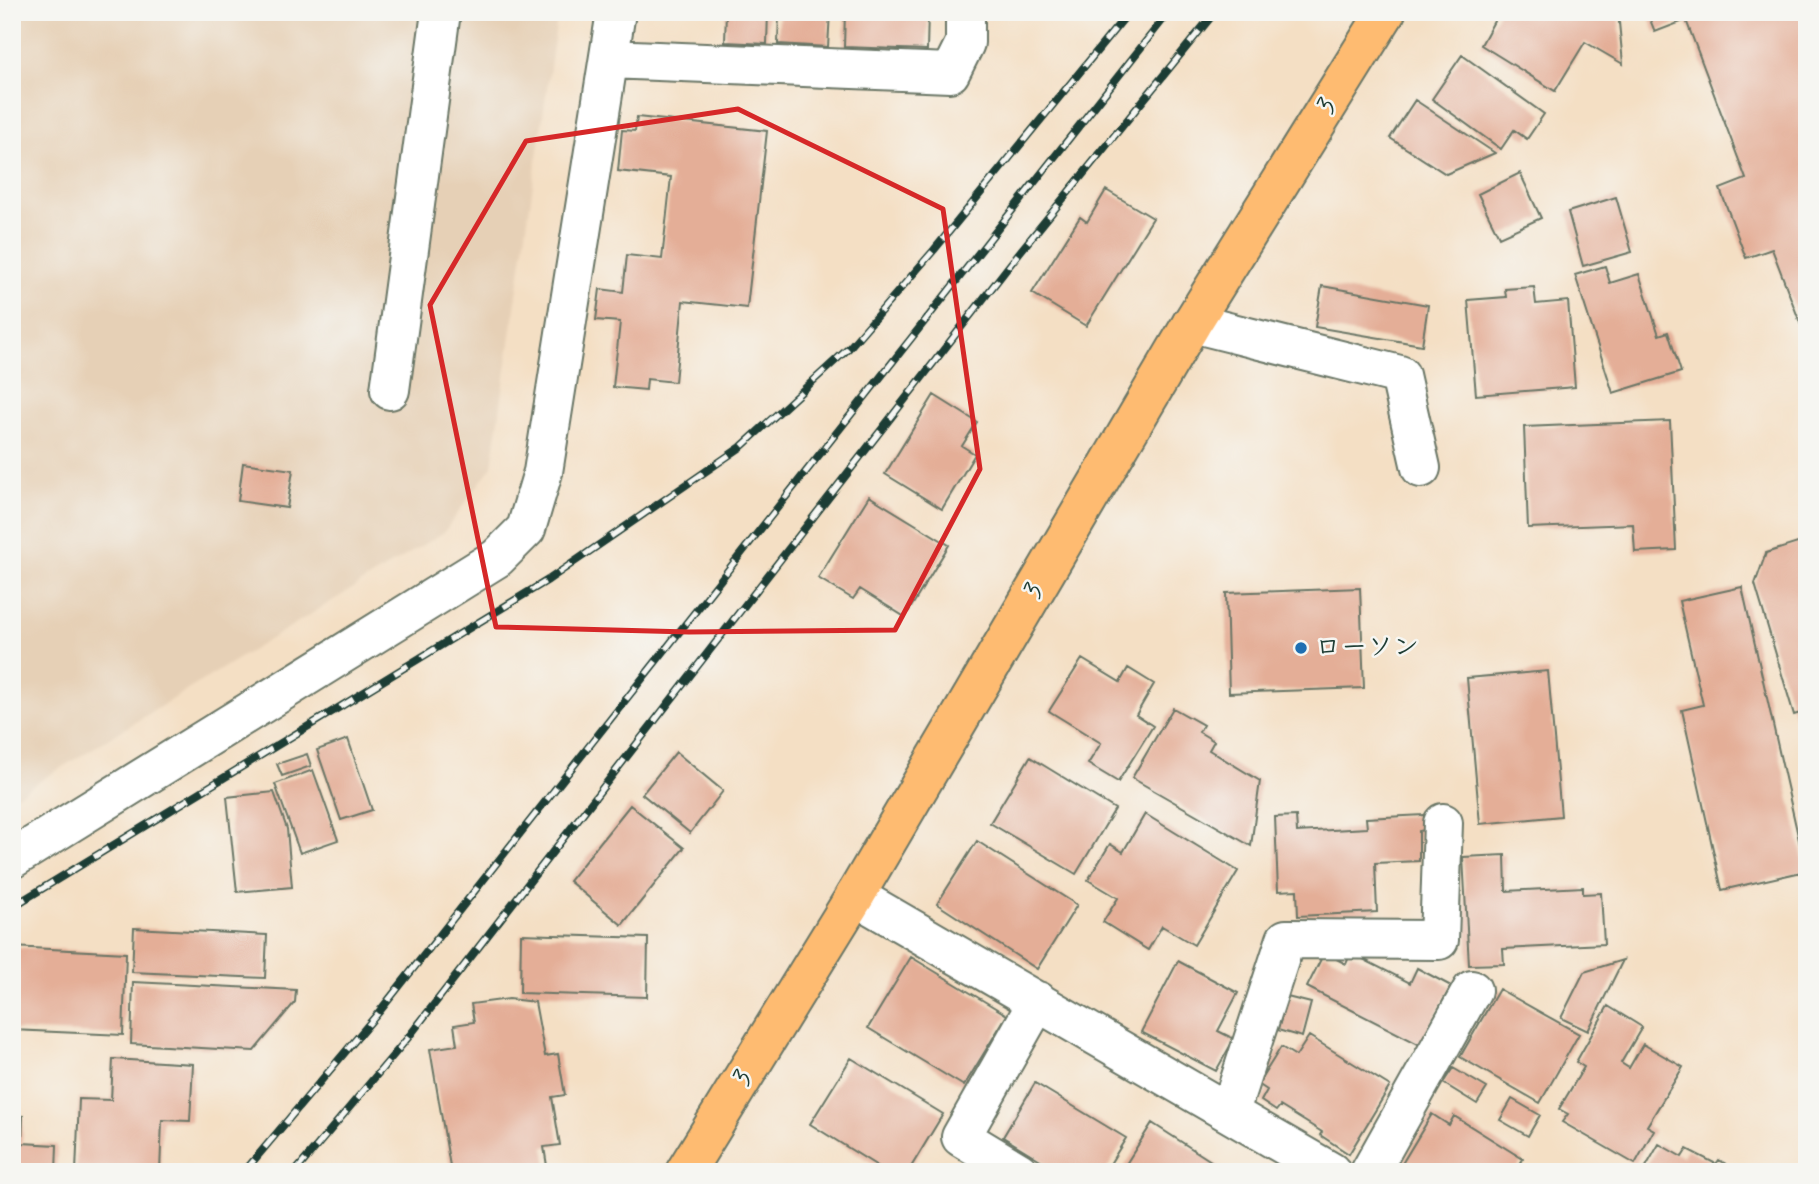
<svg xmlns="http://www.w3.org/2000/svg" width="1819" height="1184" font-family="Mynerve,'Klee One',sans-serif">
<rect width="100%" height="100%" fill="#f6f6f2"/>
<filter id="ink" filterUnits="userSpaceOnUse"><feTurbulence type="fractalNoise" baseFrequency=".0143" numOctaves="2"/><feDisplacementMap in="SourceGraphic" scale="14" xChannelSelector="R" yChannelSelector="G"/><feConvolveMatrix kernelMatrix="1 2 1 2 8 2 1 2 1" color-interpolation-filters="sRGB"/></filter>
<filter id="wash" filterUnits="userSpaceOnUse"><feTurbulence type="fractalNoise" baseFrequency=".00686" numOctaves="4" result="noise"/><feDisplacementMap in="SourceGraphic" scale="28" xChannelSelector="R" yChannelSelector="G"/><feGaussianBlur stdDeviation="1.57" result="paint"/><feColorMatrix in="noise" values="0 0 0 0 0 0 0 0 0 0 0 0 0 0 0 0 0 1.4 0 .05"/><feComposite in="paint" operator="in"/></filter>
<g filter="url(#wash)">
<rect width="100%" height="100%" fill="#f4dfc4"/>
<path fill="#e6d0b6" d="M 12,12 L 558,12 L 492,466 L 444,532 L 12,798 Z"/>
<g id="blocks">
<path fill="#e4ae97" d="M 726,12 L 768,12 L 767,44 L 725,42 Z
M 779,12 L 830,12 L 828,47 L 778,44 Z
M 845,12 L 928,12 L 927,50 L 844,47 Z
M 1499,12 L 1618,12 L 1623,64 L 1585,42 L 1555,91 L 1481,45 Z
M 1647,12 L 1807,12 L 1807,341 L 1772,249 L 1746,258 L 1720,189 L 1746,179 L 1686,20 L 1655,32 Z
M 1462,55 L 1544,114 L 1527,139 L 1514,130 L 1501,149 L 1432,99 Z
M 1415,100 L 1495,153 L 1446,174 L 1390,138 Z
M 637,117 L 767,131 L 747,308 L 683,301 L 675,382 L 647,379 L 646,390 L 613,387 L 620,322 L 596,320 L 600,289 L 623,292 L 627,255 L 662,259 L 671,177 L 618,171 L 622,130 L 635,131 Z
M 1520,173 L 1541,218 L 1499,237 L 1478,194 Z
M 1106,190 L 1153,218 L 1086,326 L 1032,293 L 1080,217 L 1087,222 Z
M 1616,197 L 1632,252 L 1583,266 L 1568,212 Z
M 1605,266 L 1610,283 L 1639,274 L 1659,335 L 1668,332 L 1681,372 L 1613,393 L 1575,275 Z
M 1322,286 L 1428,305 L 1422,345 L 1315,327 Z
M 1534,287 L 1536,304 L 1568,301 L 1575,387 L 1476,395 L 1468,300 L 1506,297 L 1505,289 Z
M 934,395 L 977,422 L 962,446 L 975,454 L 942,509 L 885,474 Z
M 1670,421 L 1676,550 L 1635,552 L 1633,524 L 1528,528 L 1524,427 Z
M 243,463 L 293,470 L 287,508 L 238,501 Z
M 869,496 L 949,545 L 905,617 L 860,589 L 853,599 L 818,578 Z
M 1807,540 L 1807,711 L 1794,715 L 1755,584 L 1766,553 Z
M 1742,587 L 1806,871 L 1722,890 L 1682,710 L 1703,705 L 1679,601 Z
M 1360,588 L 1364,688 L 1229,693 L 1226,593 Z
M 1082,659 L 1120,682 L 1128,668 L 1154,684 L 1136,715 L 1153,726 L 1118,782 L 1088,764 L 1101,743 L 1049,711 Z
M 1548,671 L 1561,816 L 1480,824 L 1467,678 Z
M 1173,708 L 1203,725 L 1199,732 L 1214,741 L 1209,750 L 1260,781 L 1251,846 L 1132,778 Z
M 348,739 L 372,810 L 341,820 L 317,750 Z
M 676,752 L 723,791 L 690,833 L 642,794 Z
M 307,754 L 311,766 L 282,776 L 277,764 Z
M 1030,757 L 1115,809 L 1076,874 L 990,823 Z
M 313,770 L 338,840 L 300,853 L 275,784 Z
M 274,792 L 287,829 L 292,887 L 237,892 L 227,797 Z
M 630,805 L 684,848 L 622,925 L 569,881 Z
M 1145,814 L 1238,871 L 1194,945 L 1162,926 L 1148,950 L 1103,922 L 1118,898 L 1088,880 L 1110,844 L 1123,852 Z
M 1424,815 L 1425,830 L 1419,831 L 1419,861 L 1375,863 L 1377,912 L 1298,916 L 1297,890 L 1278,891 L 1275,817 L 1296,816 L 1297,832 L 1367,828 L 1366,818 Z
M 977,841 L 1077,905 L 1037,969 L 937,904 Z
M 1505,855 L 1506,891 L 1583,887 L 1583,894 L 1601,893 L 1604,944 L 1503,949 L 1504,964 L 1469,965 L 1463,857 Z
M 134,928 L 267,935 L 265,978 L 132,972 Z
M 521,934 L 648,938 L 647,997 L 520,993 Z
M 12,947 L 126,953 L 123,1035 L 12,1030 Z
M 1324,953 L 1346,964 L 1351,953 L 1410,983 L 1417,968 L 1451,986 L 1420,1045 L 1307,987 Z
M 911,957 L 1007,1015 L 964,1086 L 868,1028 Z
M 1623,960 L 1588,1031 L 1561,1018 L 1584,972 Z
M 1178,961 L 1238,993 L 1218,1031 L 1234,1039 L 1216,1071 L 1141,1032 Z
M 133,982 L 296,990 L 295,1002 L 254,1051 L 131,1044 Z
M 1499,989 L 1579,1034 L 1540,1103 L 1460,1057 Z
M 1287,997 L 1311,1003 L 1302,1037 L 1278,1030 Z
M 509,999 L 535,1002 L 545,1056 L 558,1054 L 565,1095 L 552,1097 L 560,1145 L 544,1147 L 547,1166 L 512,1172 L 451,1172 L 430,1049 L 457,1045 L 454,1025 L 474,1022 L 471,1004 Z
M 1608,1006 L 1642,1027 L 1621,1063 L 1629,1068 L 1643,1044 L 1683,1067 L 1647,1126 L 1654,1130 L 1635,1164 L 1562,1122 L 1568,1114 L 1559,1109 L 1584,1067 L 1576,1062 Z
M 1309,1036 L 1390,1086 L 1349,1154 L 1320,1135 L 1322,1132 L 1280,1106 L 1276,1111 L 1261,1101 L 1267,1090 L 1258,1084 L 1281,1047 L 1296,1056 Z
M 851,1058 L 943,1114 L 908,1172 L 887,1172 L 810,1124 Z
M 113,1059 L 193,1064 L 190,1121 L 162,1120 L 160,1172 L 76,1172 L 79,1099 L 111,1100 Z
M 1453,1068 L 1487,1088 L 1477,1104 L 1443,1083 Z
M 1035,1083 L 1126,1138 L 1105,1172 L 1060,1172 L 1003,1137 Z
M 1512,1099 L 1540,1115 L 1528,1136 L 1500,1120 Z
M 1432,1114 L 1449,1125 L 1454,1116 L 1523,1159 L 1515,1172 L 1397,1172 Z
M 12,1115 L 23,1116 L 22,1143 L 57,1145 L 56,1172 L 12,1172 Z
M 1152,1123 L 1228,1172 L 1121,1172 Z
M 1659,1144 L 1682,1157 L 1687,1149 L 1716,1164 L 1719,1160 L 1740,1172 L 1643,1172 Z"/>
</g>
</g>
<g filter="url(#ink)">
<use href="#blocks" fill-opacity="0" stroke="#6a7666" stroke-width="2"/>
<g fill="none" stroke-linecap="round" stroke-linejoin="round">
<g stroke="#6a7666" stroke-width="42">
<path id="minor" d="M 609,59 L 950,73 L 965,43 L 965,12
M 1192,323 L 1400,375 L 1421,468
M 390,390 L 441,12
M 12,859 L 497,558 L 526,529 L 543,472 L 616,12
M 855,896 L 1331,1172
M 1230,1111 L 1286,939 L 1439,940 L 1443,823
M 1019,1172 L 961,1137 L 1038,1001
M 1370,1172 L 1472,990"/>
</g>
<g stroke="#6a7666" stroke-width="42">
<path id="major" d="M 685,1172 L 855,896 L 1192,323 L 1386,12"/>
</g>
<use href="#minor" stroke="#fff" stroke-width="38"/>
<use href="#major" stroke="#febb71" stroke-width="38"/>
<g stroke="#1f3d34" stroke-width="8">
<path id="rail" d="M 12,907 L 548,580 L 741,447 L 849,348 L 934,250 L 1129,12
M 244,1172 L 379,1012 L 1169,12
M 295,1172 L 407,1039 L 1019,253 L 1215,12"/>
</g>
<use href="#rail" stroke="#f6f6f2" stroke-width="5" stroke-dasharray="16" stroke-linecap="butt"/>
</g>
</g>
<path fill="none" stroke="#d62828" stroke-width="5" stroke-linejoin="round" d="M 738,109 L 943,209 L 980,469 L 895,630 L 689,632 L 496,627 L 430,305 L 526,141 Z"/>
<circle fill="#1f6fb2" stroke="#f6f6f2" stroke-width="2.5" cx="1301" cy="648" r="7"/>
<g text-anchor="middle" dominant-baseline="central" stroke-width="5" stroke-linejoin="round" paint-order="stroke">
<g font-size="26" fill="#1f3d34" stroke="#f6f6f2">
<text transform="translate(1327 106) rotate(-58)">3</text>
<text transform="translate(1034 591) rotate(-60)">3</text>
<text transform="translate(743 1078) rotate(-58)">3</text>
</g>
<g font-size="26" font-weight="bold" fill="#1f3d34" stroke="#f6f6f2" text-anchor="start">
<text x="1315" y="648">ローソン</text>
</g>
</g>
<rect width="1819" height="1184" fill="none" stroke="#f6f6f2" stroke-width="42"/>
</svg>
